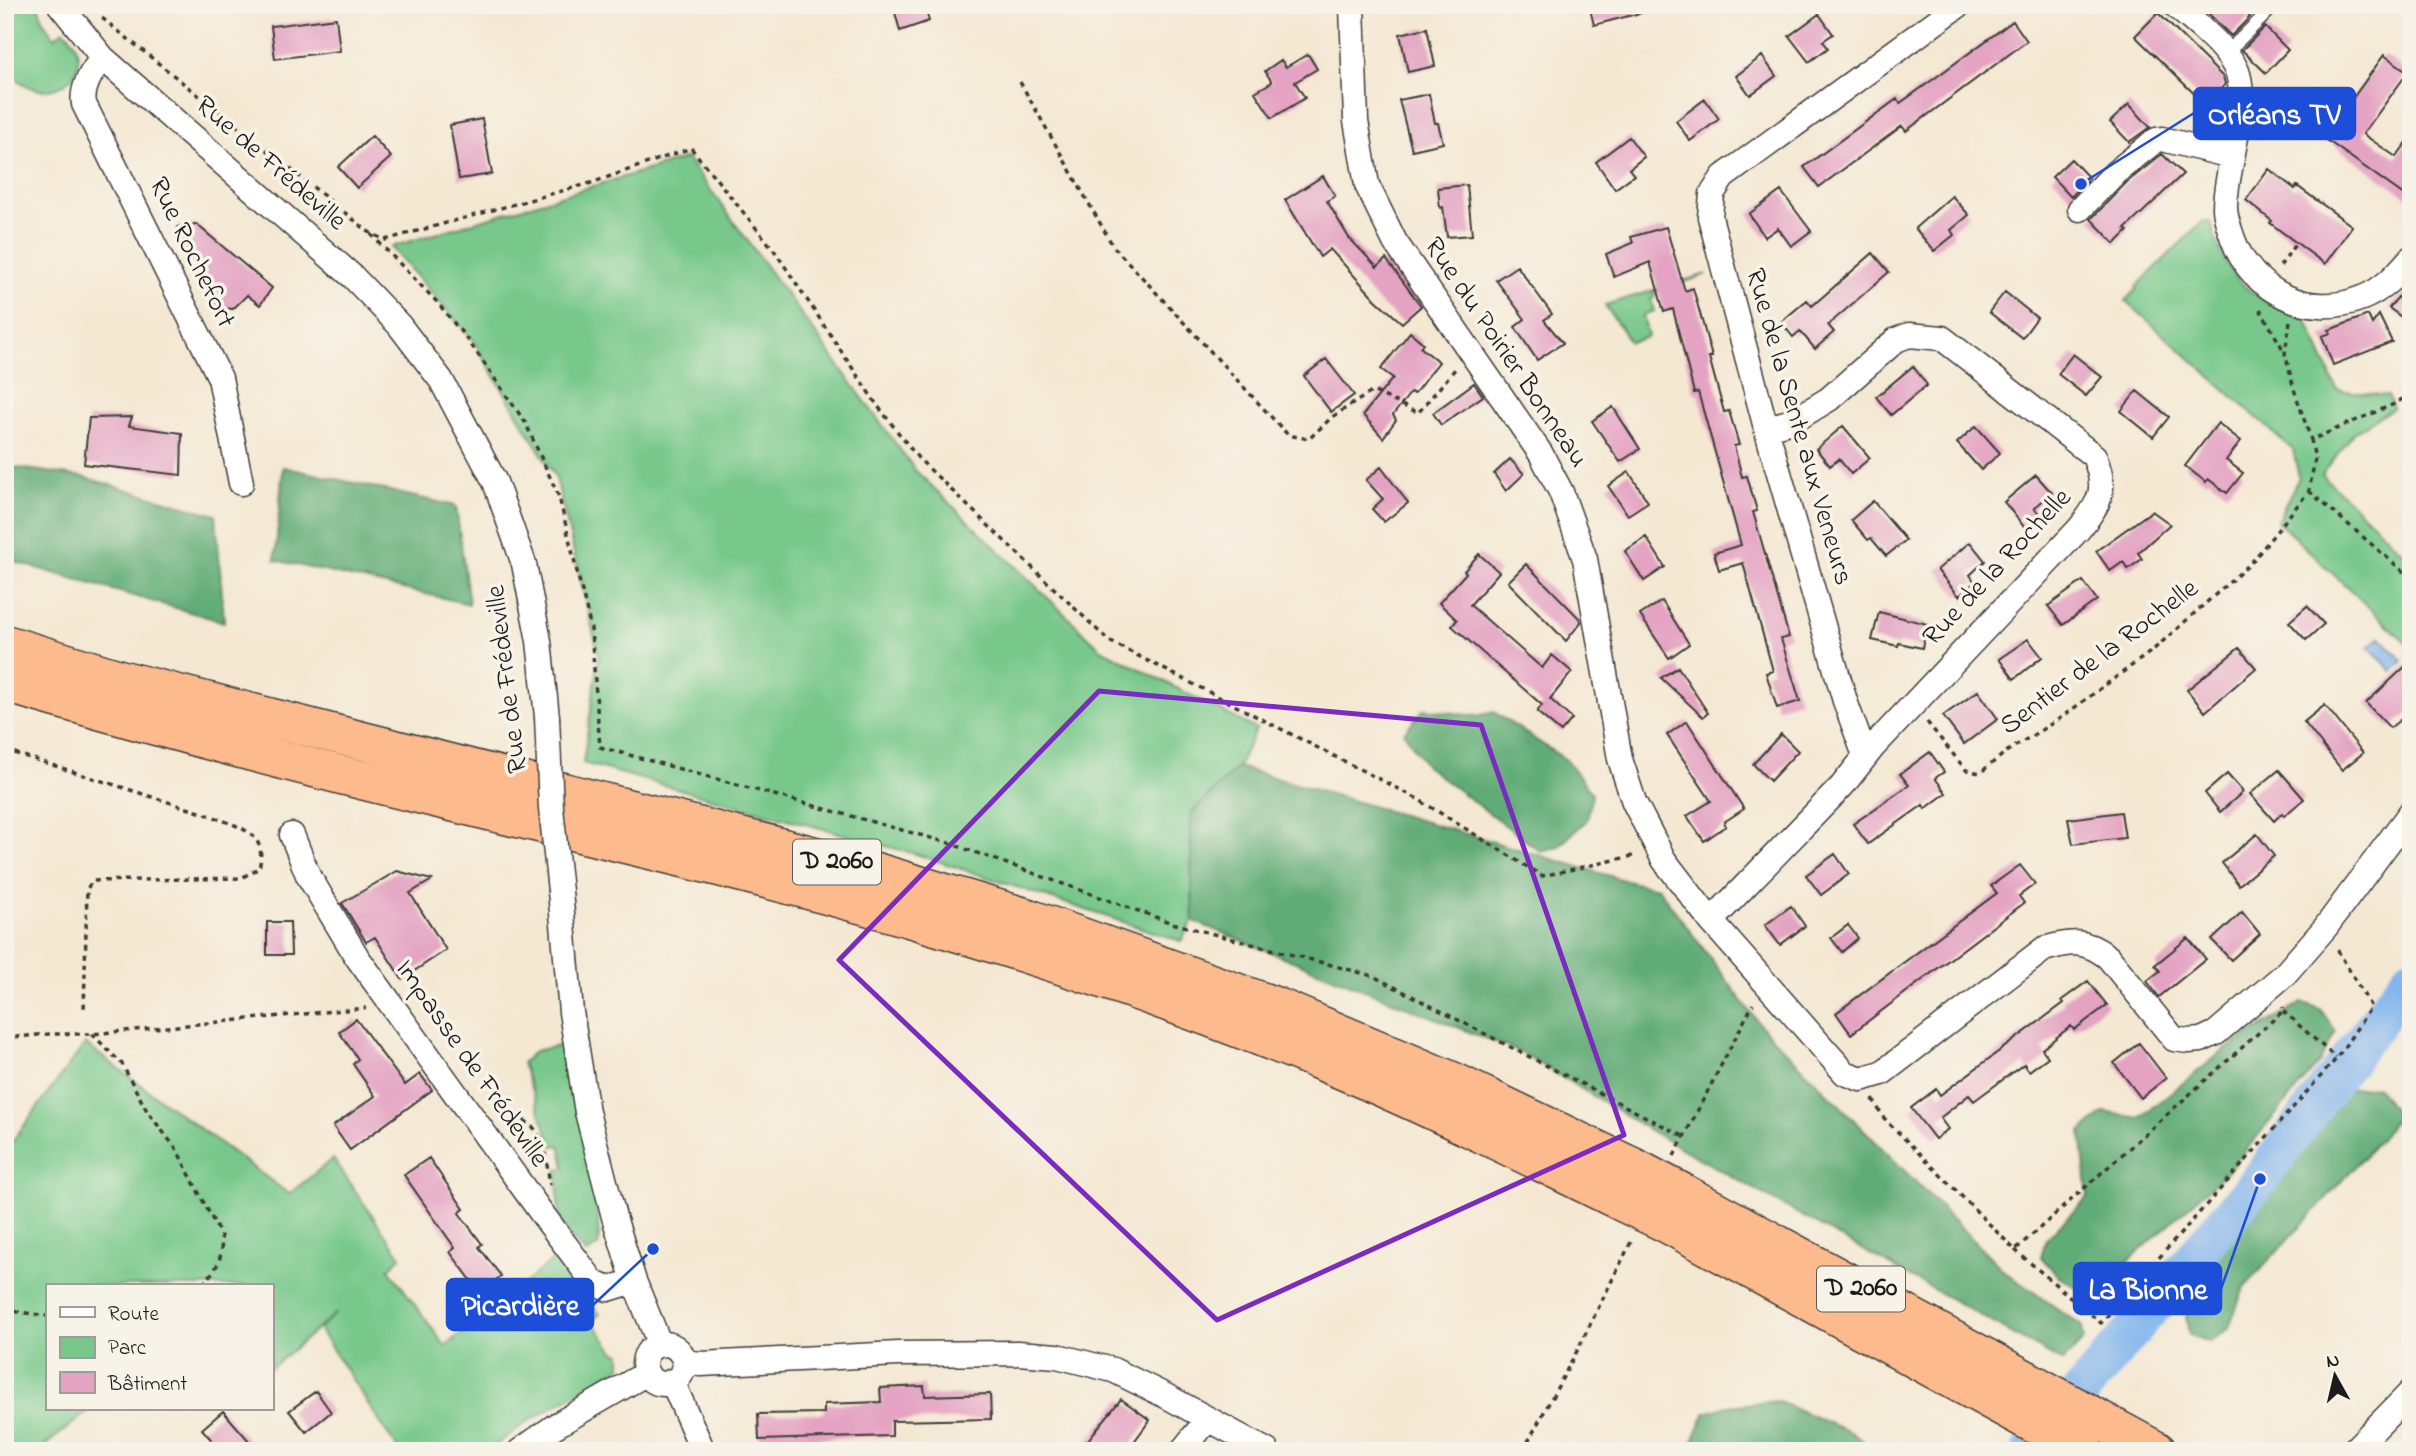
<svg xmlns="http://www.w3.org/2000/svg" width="2416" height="1456" font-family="'Indie Flower',sans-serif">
<rect width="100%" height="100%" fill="#f7f3e8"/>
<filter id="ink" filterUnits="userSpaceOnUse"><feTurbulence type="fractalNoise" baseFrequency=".0143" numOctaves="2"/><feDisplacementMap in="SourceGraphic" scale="14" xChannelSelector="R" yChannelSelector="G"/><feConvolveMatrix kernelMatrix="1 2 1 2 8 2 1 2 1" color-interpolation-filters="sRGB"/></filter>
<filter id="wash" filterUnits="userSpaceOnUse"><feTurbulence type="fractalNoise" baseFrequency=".00686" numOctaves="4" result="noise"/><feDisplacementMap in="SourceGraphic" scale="28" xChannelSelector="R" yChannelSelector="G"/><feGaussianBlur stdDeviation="1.57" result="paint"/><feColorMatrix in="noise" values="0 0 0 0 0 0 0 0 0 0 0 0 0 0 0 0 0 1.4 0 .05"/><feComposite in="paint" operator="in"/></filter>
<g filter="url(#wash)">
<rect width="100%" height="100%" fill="#f4e8d3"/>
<path fill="#77c88a" stroke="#4a7253" stroke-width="2" d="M 5,5 L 38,5 L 43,21 L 55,37 L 64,30 C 107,69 43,122 5,65 Z
M 687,158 L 915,470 L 1101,649 L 1256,729 L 1238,767 L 1190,814 L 1193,921 L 1181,941 L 919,855 L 583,763 L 599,656 L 556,478 L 473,340 L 391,247 Z
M 2203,221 L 2211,222 C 2224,279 2253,301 2306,319 L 2337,390 L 2388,396 L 2393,408 L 2354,432 L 2322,475 L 2411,560 L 2411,647 L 2277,521 L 2299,477 L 2293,450 L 2126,301 L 2137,289 L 2136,287 Z
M 1707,274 L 1653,292 L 1655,297 L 1651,299 L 1654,311 L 1643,315 L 1648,337 L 1630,342 L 1605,305 Z
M 85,1044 L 289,1194 L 333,1159 L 401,1257 L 389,1269 L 445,1346 L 556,1258 L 600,1314 L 592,1321 L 614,1351 L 621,1354 L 621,1367 L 527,1422 L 487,1451 L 399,1451 L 319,1329 L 336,1313 L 271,1368 L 271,1286 L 47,1286 L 47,1409 L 91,1409 L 38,1451 L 5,1451 L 5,1151 Z
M 563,1045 L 596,1188 L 599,1241 L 598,1246 L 586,1253 L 565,1231 L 559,1213 L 557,1170 L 565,1168 L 560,1145 L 552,1146 L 522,1063 L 535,1051 Z"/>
<path fill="#61ac76" stroke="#3e6449" stroke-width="2" d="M 5,466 L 83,477 L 216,515 L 224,622 L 5,559 Z
M 283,467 L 456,506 L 469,604 L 275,560 Z
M 1424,709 L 1476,716 L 1494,712 L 1566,760 L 1592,793 L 1587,820 L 1558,847 L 1540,851 L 1426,766 L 1404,732 Z
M 1238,767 L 1634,883 L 1658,888 L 1761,1026 L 2005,1272 L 2082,1326 L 2084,1339 L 2063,1362 L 1654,1133 L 1522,1053 L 1193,921 L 1190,814 Z
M 2302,1002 L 2320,1009 L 2336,1031 L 2319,1063 L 2230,1169 L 2090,1296 L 2059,1277 L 2041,1257 L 2046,1239 L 2088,1197 L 2081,1132 L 2104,1112 L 2139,1118 L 2231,1045 Z
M 2377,1087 L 2398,1116 L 2381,1138 L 2244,1288 L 2228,1329 L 2210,1342 L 2189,1335 L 2186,1317 L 2194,1281 L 2348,1089 Z
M 1777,1401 L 1852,1433 L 1877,1451 L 1689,1451 L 1705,1413 L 1728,1406 Z"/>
<path fill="#7fb3ed" stroke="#4e6884" stroke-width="2" d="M 2380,637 L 2403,661 L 2392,671 L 2369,647 Z"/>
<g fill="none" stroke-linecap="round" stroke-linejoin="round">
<path stroke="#7fb3ed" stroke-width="38" d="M 2031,1451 L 2260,1179 L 2411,976"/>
</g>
<g id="blocks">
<path fill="#e4a3c2" d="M 893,5 L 924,5 L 929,21 L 900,31 Z
M 1589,5 L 1647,5 L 1648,11 L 1594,25 Z
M 2200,5 L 2238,5 L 2250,17 L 2231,36 Z
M 2158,13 L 2223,77 L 2225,84 L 2221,89 L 2226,95 L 2211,110 L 2135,36 Z
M 1819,14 L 1833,34 L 1823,41 L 1828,48 L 1809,62 L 1789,36 Z
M 336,18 L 340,51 L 275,59 L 271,26 Z
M 2013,21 L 2027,41 L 1906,131 L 1902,126 L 1819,187 L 1804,167 L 1897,99 L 1900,103 L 1924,86 Z
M 2265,27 L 2288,50 L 2266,73 L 2242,50 Z
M 1427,28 L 1435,66 L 1408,72 L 1400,34 Z
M 1308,54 L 1317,69 L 1295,82 L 1305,98 L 1272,118 L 1255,92 L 1272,82 L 1265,71 L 1281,60 L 1286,67 Z
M 2384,55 L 2408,72 L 2363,134 L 2396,157 L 2411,137 L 2411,200 L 2324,138 Z
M 1762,56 L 1776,76 L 1750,95 L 1736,76 Z
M 1429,94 L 1435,123 L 1438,123 L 1443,143 L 1412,150 L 1399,100 Z
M 1705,99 L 1719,119 L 1690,141 L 1676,121 Z
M 2129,104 L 2150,127 L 2129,142 L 2110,122 Z
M 482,119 L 492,174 L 459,179 L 450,125 Z
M 372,136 L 391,157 L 357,188 L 338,167 Z
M 1629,137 L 1644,157 L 1629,169 L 1634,175 L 1615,189 L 1596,162 Z
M 2162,154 L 2183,174 L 2125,229 L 2128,231 L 2115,244 L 2091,219 L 2126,183 Z
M 2071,159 L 2089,178 L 2071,197 L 2052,177 Z
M 2269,169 L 2295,189 L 2297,186 L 2352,226 L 2325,264 L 2270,223 L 2272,221 L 2246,200 Z
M 1323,176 L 1335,196 L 1327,201 L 1349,238 L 1377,267 L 1386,259 L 1421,306 L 1402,323 L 1376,300 L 1330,249 L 1320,257 L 1285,200 Z
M 1467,185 L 1472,235 L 1447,237 L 1443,207 L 1440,208 L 1438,188 Z
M 1781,191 L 1811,231 L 1791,246 L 1778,228 L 1765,237 L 1749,214 Z
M 1952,196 L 1969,215 L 1951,230 L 1954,235 L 1934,251 L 1915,228 Z
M 196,224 L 272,288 L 260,305 L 247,295 L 233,309 L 215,307 L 178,227 Z
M 1666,227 L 1685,291 L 1693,288 L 1712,357 L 1709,357 L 1724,412 L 1729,411 L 1739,445 L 1734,446 L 1742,477 L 1747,476 L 1757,511 L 1753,512 L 1789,637 L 1781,639 L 1800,701 L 1777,708 L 1766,673 L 1773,671 L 1743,563 L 1719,570 L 1714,553 L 1741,545 L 1698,392 L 1694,393 L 1673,309 L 1664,312 L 1650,262 L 1614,277 L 1606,254 L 1633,243 L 1631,237 Z
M 1873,253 L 1889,272 L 1828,325 L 1834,332 L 1815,349 L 1800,331 L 1793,337 L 1781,322 L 1807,300 L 1812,306 Z
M 1517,266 L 1552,314 L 1544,320 L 1563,343 L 1537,360 L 1515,327 L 1525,319 L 1496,280 Z
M 2411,281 L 2411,324 L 2389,308 Z
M 2005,292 L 2037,318 L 2022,338 L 1989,312 Z
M 2368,315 L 2372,324 L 2379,315 L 2392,342 L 2333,365 L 2322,336 L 2331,333 L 2329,330 Z
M 1410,332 L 1423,343 L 1420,347 L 1439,362 L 1414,394 L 1411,392 L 1393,415 L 1396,420 L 1383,438 L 1363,415 L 1393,378 L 1381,369 Z
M 2073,354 L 2102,377 L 2086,396 L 2058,374 Z
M 1326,359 L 1354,395 L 1331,412 L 1304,376 Z
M 1913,366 L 1927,385 L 1891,415 L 1876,397 Z
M 1474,383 L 1483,396 L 1441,425 L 1433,413 Z
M 2137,391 L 2169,417 L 2153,437 L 2121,411 Z
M 1613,407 L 1640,449 L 1620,462 L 1592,421 Z
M 132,417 L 129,426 L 182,433 L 181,475 L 84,464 L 89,418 Z
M 2218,423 L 2241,441 L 2226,460 L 2243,473 L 2227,493 L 2208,479 L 2206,482 L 2185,466 Z
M 1843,426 L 1870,458 L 1851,474 L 1839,459 L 1830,466 L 1816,449 Z
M 1976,426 L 2000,453 L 1981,470 L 1957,443 Z
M 1510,459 L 1524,474 L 1506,491 L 1494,474 Z
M 1381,467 L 1408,503 L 1384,522 L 1372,509 L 1383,499 L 1366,480 Z
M 1629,472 L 1648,502 L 1628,515 L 1608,486 Z
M 2036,475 L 2052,493 L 2034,508 L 2040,515 L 2025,528 L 2004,502 Z
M 1873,501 L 1906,540 L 1886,556 L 1871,538 L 1868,540 L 1851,520 Z
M 2152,511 L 2170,524 L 2138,553 L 2142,559 L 2128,569 L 2123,562 L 2110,571 L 2096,551 Z
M 1646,537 L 1665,567 L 1644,581 L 1625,551 Z
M 1970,542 L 1985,561 L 1970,575 L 1975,582 L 1959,596 L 1937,570 Z
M 1479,554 L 1499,572 L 1470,605 L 1542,668 L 1552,655 L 1572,672 L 1550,699 L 1572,719 L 1561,732 L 1537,712 L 1542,705 L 1452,626 L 1457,620 L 1439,603 L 1466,573 L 1464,571 Z
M 1526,564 L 1580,619 L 1581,622 L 1566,641 L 1508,582 Z
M 2083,581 L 2097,600 L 2063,625 L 2048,606 Z
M 1662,601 L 1689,644 L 1669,658 L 1640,615 Z
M 2307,606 L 2324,624 L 2306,640 L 2289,622 Z
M 1879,612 L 1927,624 L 1922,648 L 1899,643 L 1898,646 L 1872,640 Z
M 2028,639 L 2042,657 L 2014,679 L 1999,659 Z
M 2239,648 L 2256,668 L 2205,712 L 2187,690 Z
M 2411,661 L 2411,711 L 2390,728 L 2366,703 Z
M 1678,667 L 1708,713 L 1703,717 L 1661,678 Z
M 1978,691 L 1998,719 L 1964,744 L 1943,716 Z
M 2325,705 L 2363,753 L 2342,770 L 2304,722 Z
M 1687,721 L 1744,809 L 1724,822 L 1726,826 L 1704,841 L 1687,816 L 1711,801 L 1667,735 Z
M 1781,734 L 1798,751 L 1770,781 L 1753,764 Z
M 1930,752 L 1944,772 L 1935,778 L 1946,793 L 1925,809 L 1923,805 L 1868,844 L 1853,824 L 1909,785 L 1900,774 Z
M 2279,770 L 2304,799 L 2284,816 L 2282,813 L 2274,821 L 2250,794 Z
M 2227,774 L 2243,792 L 2220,812 L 2205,793 Z
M 2121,812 L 2125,838 L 2073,844 L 2068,819 Z
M 2257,834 L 2274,856 L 2239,885 L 2222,863 Z
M 1835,854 L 1849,874 L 1821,895 L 1806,875 Z
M 2020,865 L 2035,884 L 2019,896 L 2024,903 L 1851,1034 L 1836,1013 L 1997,893 L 1991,886 Z
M 397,871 L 432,880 L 410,893 L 446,950 L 402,979 L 375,937 L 366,942 L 342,903 Z
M 1791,906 L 1805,926 L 1780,945 L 1765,925 Z
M 2242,912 L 2260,934 L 2231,960 L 2212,940 Z
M 267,922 L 290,922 L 291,955 L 267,955 Z
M 1848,925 L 1858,938 L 1842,952 L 1831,938 Z
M 2188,938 L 2206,959 L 2159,997 L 2147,981 L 2160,971 L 2155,965 Z
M 2088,981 L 2107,1005 L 2074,1030 L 2071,1026 L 2042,1049 L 2048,1057 L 2029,1071 L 2024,1064 L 1974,1101 L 1969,1095 L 1940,1118 L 1948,1129 L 1935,1139 L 1911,1108 L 1936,1089 L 1940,1095 L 2064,1003 L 2062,1000 Z
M 356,1019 L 405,1085 L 420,1074 L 432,1090 L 350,1150 L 333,1126 L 375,1096 L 353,1064 L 358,1059 L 339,1032 Z
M 2139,1043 L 2166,1078 L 2141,1098 L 2114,1063 Z
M 429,1158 L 464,1209 L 459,1213 L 482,1244 L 479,1247 L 501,1276 L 480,1292 L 450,1252 L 455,1248 L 404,1175 Z
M 924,1386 L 925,1396 L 990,1394 L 991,1419 L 892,1421 L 892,1436 L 759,1440 L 758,1414 L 824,1413 L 824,1404 L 881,1402 L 880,1388 Z
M 316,1391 L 331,1412 L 306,1432 L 289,1411 Z
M 1121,1399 L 1150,1420 L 1127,1451 L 1079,1451 Z
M 223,1411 L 250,1442 L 241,1451 L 221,1451 L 202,1429 Z"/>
</g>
</g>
<g filter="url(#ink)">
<use href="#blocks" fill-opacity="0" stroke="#3c3b37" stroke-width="2"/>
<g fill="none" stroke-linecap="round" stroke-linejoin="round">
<g stroke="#3c3b37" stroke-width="15">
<path id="service" d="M 2225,54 L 2275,5"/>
</g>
<g stroke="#3c3b37" stroke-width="27">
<path id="minor" d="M 60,5 L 103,58 L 353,277 L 399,325 L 441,380 L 495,482 L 524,564 L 539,641 L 547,717
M 1352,5 L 1356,121 L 1367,185 L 1395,242 L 1541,454 L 1561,492 L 1585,559 L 1620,759 L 1634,802 L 1664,860 L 1711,921 L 1845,1073 L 1861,1079 L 1882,1073 L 2044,949 C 2071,941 2084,939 2108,957 L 2174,1039 L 2188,1041 L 2201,1040 L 2216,1033 L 2284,975 L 2325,928 L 2411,812
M 2175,5 C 2195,24 2226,45 2237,71 C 2250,105 2225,170 2225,208 C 2225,218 2230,230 2233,239 C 2252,293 2310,319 2362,298 C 2383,290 2397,274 2411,258
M 103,58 C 92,70 81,88 84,104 L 220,378 L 241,483
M 2080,209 L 2116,172 L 2156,140 L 2162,139 L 2231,156
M 1865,756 L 1845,701 L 1766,428 L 1710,217 L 1712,194 L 1723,177 L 1959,5
M 292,835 L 308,875 L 357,957 L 543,1215 L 594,1283 L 608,1289 L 634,1281
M 560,891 L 571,1012 L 587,1112 L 614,1217 L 634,1281 L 660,1345
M 1711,921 L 1842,786 L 1873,747 L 2079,529 C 2101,502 2108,489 2094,456 L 1942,338 L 1909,335 L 1896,340 L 1829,399 L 1793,421 L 1766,428
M644 1364a20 20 0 1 1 40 0a20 20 0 1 1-40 0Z
M 684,1362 L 701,1364 L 898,1354 L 1018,1353 L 1057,1356 L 1113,1370 L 1168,1397 L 1267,1451
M 672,1381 L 703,1451
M 520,1451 L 555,1426 L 647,1373
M 1182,1451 L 1208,1419
M 2353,1451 L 2411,1392"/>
</g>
<g stroke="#3c3b37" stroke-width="41">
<path id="trunk" d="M 5,644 L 123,680 L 862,868 L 1028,918 L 1280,1008 L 1452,1081 L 1639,1170
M 5,683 C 145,724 285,762 427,796 C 590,836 755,873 916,920 C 1055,961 1194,1008 1328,1064 C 1428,1106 1525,1154 1622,1202
M 1681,1192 L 2157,1451
M 1666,1223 L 2084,1451"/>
</g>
<path stroke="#3c3b37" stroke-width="3.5" stroke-dasharray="5 5" stroke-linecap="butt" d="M 102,18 L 369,232 L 385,240 L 591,183 L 691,148 L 774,250 L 877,405 L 918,458 L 1109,641 L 1416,798 L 1542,876 L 1637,855
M 1020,82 L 1113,246 L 1288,435 L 1309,439 L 1332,417 L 1373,391 L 1418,413 L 1456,368
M 371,234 L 437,302 L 470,343 L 525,422 L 559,497 L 591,629 L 600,747 L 949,843 L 1172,923 L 1373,976 L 1683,1136
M 2280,266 L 2296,243
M 2260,309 L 2284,351
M 2290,321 L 2285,353 L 2294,389 L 2311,440
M 2309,491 L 2411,578
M 1927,722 L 1966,770 L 1980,773 L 2006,752 L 2059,719 L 2153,650 L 2251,563 L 2309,491 L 2315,459 L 2311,440 L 2394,404 L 2411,394
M 5,750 L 212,816 C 240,828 268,832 259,868 L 241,878 L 92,881 L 87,889 L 84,1012
M 2283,1011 L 2336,1058
M 92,1034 L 122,1064 L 147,1111 L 177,1150 L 221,1236 C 223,1261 217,1268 201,1286
M 5,1038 L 49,1034 L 92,1034 L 366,1008
M 1873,1099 L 1883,1117 L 2015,1250 L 2283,1011 L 2283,1007
M 504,1122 C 543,1108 546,1159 550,1185
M 1674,1156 L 1753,1004
M 2015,1250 L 2101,1323 L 2337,1058 L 2371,1007 L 2337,949
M 5,1310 L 47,1316
M 1523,1451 L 1577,1351 L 1633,1238"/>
<use href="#service" stroke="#fff" stroke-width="12"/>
<use href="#minor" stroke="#fff" stroke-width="24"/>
<use href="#trunk" stroke="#fcba8d" stroke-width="38"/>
<g stroke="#3c3b37" stroke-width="27" stroke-linecap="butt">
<path id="minor-bridge" d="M 547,717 L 551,808 L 560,891"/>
</g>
<g stroke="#3c3b37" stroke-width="41" stroke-linecap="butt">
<path id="trunk-bridge" d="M 1639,1170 L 1681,1192
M 1622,1202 L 1666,1223"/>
</g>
<use href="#minor-bridge" stroke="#fff" stroke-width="24"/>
<use href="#trunk-bridge" stroke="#fcba8d" stroke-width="38"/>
</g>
</g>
<path fill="none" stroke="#7b2cbf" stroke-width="5" stroke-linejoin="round" d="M 1099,691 L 1481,725 L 1624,1135 L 1217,1320 L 839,960 Z"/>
<g text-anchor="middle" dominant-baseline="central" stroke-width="7" stroke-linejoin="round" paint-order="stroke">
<g fill="#f7f3e8" stroke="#5e5c59" stroke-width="2">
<rect x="793" y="839.5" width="88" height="45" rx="5"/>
<rect x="1817" y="1266.5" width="88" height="45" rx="5"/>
</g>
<g font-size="26" font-weight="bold" fill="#1c1c1c">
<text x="837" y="862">D 2060</text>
<text x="1861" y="1289">D 2060</text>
</g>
<g font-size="28" fill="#1c1c1c" stroke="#f7f3e8">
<text transform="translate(270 164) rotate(41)">Rue de Frédeville</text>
<text transform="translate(191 253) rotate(64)">Rue Rochefort</text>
<text transform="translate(1505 353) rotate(56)">Rue du Poirier Bonneau</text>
<text transform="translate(1798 427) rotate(74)">Rue de la Sente aux Veneurs</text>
<text transform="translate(1998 568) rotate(-47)">Rue de la Rochelle</text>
<text transform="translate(2100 658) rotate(-37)">Sentier de la Rochelle</text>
<text transform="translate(508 679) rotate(-97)">Rue de Frédeville</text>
<text transform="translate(471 1064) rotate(55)">Impasse de Frédeville</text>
</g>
</g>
<path fill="none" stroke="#1d4ed8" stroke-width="2.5" d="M2081 184L2194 113M2260 1179L2221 1289M653 1249L593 1305"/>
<g fill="#1d4ed8" stroke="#f7f3e8" stroke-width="2.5">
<circle cx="2081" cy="184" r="7"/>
<circle cx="2260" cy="1179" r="7"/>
<circle cx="653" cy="1249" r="7"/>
</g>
<g fill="#1d4ed8" stroke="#1d4ed8" stroke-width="2.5">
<rect x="2194" y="88" width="161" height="51" rx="7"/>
<rect x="2074" y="1263" width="147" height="51" rx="7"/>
<rect x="447" y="1279" width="146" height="51" rx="7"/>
</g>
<g font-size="30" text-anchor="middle" font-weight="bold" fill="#fff">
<text x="2274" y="124">Orléans TV</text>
<text x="2148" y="1299">La Bionne</text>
<text x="520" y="1315">Picardière</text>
</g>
<rect width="2416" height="1456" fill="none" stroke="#f7f3e8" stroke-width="28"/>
<rect x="46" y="1284" width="228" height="126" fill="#f7f3e8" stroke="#9f9d96" stroke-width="2"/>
<rect x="60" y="1307" width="35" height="10" fill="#ffffff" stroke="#9f9d96" stroke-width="2"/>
<text x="108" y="1320" font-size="21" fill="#1c1c1c">Route</text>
<rect x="60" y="1337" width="35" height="21" fill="#77c88a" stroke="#9f9d96" stroke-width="2"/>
<text x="108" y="1354" font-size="21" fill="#1c1c1c">Parc</text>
<rect x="60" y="1372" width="35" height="21" fill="#e4a3c2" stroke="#9f9d96" stroke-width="2"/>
<text x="108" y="1390" font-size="21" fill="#1c1c1c">Bâtiment</text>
<g transform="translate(2335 1376) rotate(352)" stroke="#f7f3e8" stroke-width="5" paint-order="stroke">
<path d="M0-5L12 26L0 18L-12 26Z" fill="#1c1c1c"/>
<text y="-10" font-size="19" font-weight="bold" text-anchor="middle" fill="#1c1c1c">N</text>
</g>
</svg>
